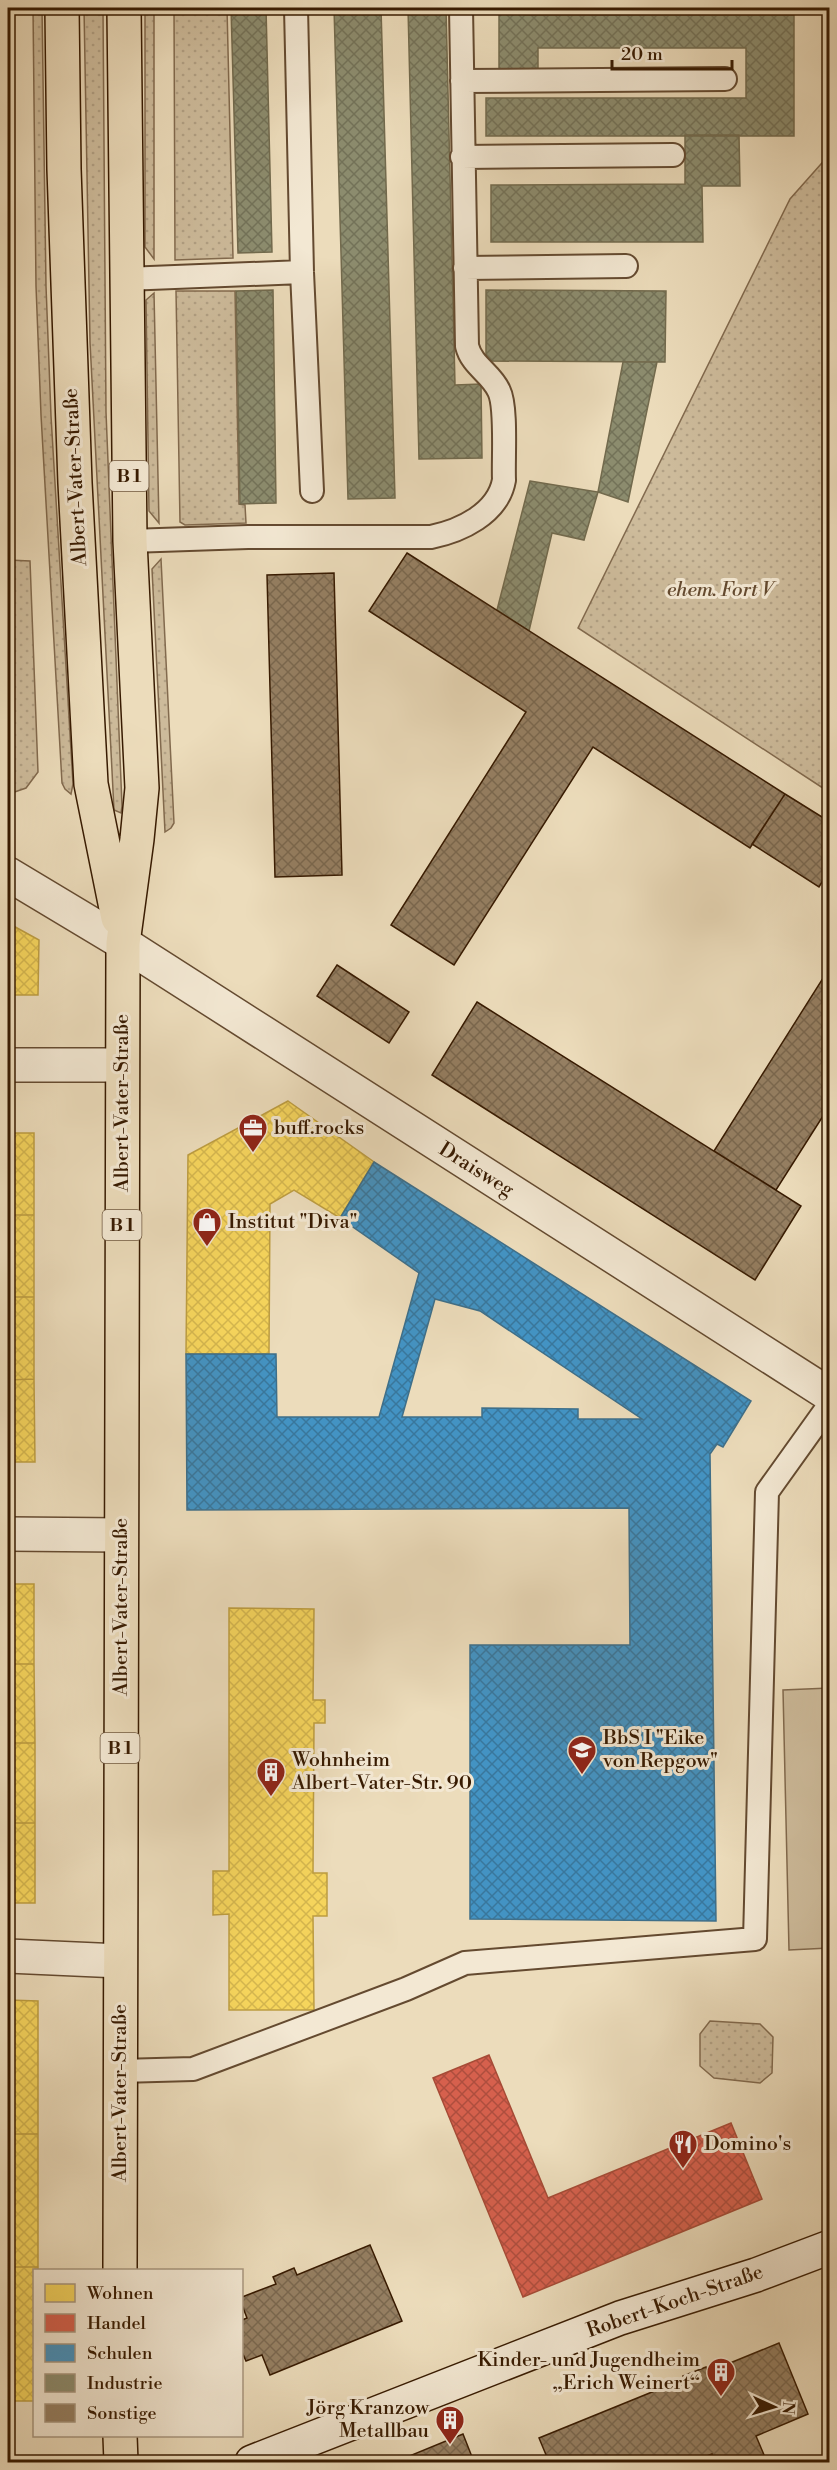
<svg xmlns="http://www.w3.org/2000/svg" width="837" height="2470" font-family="'Libre Bodoni',serif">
<defs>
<pattern id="grass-dots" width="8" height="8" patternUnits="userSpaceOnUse" patternTransform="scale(1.5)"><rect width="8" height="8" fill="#cdbb9b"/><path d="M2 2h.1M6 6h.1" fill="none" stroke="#b1a084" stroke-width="1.8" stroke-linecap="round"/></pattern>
<pattern id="homes-cross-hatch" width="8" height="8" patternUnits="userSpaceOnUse" patternTransform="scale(1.5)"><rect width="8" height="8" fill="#f6d55c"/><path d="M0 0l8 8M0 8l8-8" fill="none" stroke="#d4b64e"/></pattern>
<pattern id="shops-cross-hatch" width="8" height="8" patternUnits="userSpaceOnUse" patternTransform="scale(1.5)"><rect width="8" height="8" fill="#d6604d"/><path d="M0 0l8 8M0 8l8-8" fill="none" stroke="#ae4e3e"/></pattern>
<pattern id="schools-cross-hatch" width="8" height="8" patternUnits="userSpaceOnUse" patternTransform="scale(1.5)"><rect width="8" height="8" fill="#4393c3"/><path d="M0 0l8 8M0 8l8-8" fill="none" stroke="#39779c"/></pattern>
<pattern id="industry-cross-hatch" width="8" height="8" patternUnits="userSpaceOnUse" patternTransform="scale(1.5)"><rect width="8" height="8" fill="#8c8c6e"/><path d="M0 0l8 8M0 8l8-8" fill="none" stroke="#737258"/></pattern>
<pattern id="building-cross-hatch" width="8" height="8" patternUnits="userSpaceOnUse" patternTransform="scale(1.5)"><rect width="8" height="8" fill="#957f62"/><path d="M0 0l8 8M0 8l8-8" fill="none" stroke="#7a674e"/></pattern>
</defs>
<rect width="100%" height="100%" fill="#ecdcbb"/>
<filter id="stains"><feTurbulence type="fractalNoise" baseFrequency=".00333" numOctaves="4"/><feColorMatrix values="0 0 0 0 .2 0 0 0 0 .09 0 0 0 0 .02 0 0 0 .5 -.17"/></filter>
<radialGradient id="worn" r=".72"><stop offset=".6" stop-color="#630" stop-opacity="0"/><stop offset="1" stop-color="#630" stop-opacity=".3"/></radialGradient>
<path fill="url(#grass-dots)" stroke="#826a4e" stroke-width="1.5" d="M 33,8 L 42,8 L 46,286 L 51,416 L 73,784 L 71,794 L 65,789 L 62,783 L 41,415 L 36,286 Z
M 84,8 L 103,8 L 106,412 L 122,806 L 121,813 L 114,810 L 90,342 Z
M 145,8 L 154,8 L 154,259 L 145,247 Z
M 174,8 L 227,8 L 233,258 L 175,260 Z
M 829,155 L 829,792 L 578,628 L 790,199 Z
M 176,291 L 235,291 L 239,504 L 245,505 L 246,523 L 185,525 L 180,522 Z
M 154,293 L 159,523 L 149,511 L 146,300 Z
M 161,559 L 174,823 L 171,828 L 165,832 L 152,569 Z
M 8,560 L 30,561 L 38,772 L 26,788 L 9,794 Z
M 710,2021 L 760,2024 L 773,2037 L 772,2073 L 760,2083 L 714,2078 L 700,2066 L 700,2034 Z"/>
<path fill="#cdbb9b" stroke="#826a4e" stroke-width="1.5" d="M 829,1688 L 829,1948 L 789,1950 L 783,1690 Z"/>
<path fill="url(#homes-cross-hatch)" stroke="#bd9d41" stroke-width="1.5" d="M 8,923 L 39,940 L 38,995 L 8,995 Z
M 288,1101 L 374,1162 L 340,1218 L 294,1190 L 270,1204 L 269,1354 L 186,1354 L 188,1155 Z
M 8,1133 L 34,1133 L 34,1215 L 8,1215 Z
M 8,1215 L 34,1215 L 34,1297 L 8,1297 Z
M 8,1297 L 34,1297 L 34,1379 L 8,1380 Z
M 34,1379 L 35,1462 L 8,1462 L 8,1380 Z
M 8,1584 L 34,1584 L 34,1664 L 8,1664 Z
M 229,1608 L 314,1609 L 313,1700 L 325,1700 L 325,1723 L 314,1723 L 313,1873 L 327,1873 L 327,1916 L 313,1916 L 314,2010 L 229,2010 L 229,1914 L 213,1915 L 213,1871 L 229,1871 Z
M 8,1664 L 34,1664 L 35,1743 L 8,1743 Z
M 8,1743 L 35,1743 L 35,1823 L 8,1823 Z
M 8,1823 L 35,1823 L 35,1903 L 8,1903 Z
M 8,2000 L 38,2001 L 38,2134 L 8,2134 Z
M 8,2134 L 38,2134 L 38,2267 L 8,2267 Z
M 8,2267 L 38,2267 L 38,2270 L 34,2270 L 34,2401 L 8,2401 Z"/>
<path fill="url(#shops-cross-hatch)" stroke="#a64b36" stroke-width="1.5" d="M 489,2055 L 548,2198 L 731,2123 L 762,2199 L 523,2297 L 433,2078 Z"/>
<path fill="url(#schools-cross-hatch)" stroke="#3f6f89" stroke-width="1.5" fill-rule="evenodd" d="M 374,1162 L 751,1401 L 723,1447 L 717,1444 L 710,1454 L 716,1921 L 470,1919 L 470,1645 L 630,1645 L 629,1508 L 187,1510 L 186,1354 L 276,1354 L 277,1417 L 379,1417 L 419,1273 L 340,1218 ZM 435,1299 L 480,1311 L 642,1419 L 578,1419 L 578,1409 L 482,1408 L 482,1417 L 402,1417 Z"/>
<path fill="url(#industry-cross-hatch)" stroke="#726a4d" stroke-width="1.5" d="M 231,8 L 266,8 L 272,252 L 238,253 Z
M 334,8 L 381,8 L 395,498 L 348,499 Z
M 408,8 L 446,8 L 455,385 L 481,384 L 482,458 L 419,459 Z
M 499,8 L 527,8 L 526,15 L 794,15 L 794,136 L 486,136 L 486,98 L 746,98 L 746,48 L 538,48 L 538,71 L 499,71 Z
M 685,135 L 739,135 L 740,186 L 702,186 L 703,242 L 491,242 L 491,185 L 685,184 Z
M 273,290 L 276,503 L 240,504 L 236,291 Z
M 486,290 L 666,291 L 665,362 L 486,361 Z
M 623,362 L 657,362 L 628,502 L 598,492 Z
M 530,481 L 598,492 L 584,540 L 552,533 L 529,631 L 497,610 Z"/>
<path fill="url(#building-cross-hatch)" stroke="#371a01" stroke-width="1.5" d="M 407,553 L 785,794 L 750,848 L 593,747 L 454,965 L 391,925 L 526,712 L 369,611 Z
M 334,573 L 342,875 L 275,877 L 267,575 Z
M 785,794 L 830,822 L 830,869 L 819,887 L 752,844 Z
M 337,965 L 409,1012 L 389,1043 L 317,996 Z
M 830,967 L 830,1105 L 776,1190 L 714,1151 Z
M 477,1002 L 801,1206 L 755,1280 L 432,1075 Z
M 370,2245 L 402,2321 L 270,2375 L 262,2355 L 246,2361 L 242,2352 L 242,2320 L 247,2318 L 242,2305 L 242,2297 L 276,2284 L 273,2277 L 294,2268 L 297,2275 Z
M 779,2343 L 808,2414 L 756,2436 L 767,2462 L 715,2462 L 712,2454 L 691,2462 L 549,2462 L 539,2438 L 684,2379 L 683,2376 L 706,2367 L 708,2372 Z
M 463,2434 L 474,2462 L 404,2462 L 402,2459 Z"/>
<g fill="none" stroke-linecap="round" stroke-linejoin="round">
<g stroke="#644a30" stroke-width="26">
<path id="lane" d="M 296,8 L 302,272 L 312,491
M 462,81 L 725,79
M 462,157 L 673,155
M 465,268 L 626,266
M 125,279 L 302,272
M 130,541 L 248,537 L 431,537 C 460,531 498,514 504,480 C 503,460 507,407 499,391 C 491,373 472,366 467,346 L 461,8
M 120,2071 L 193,2069 L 406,1989 L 465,1963 L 755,1939 L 767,1492 L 830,1404"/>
</g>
<g stroke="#644a30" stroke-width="36">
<path id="street" d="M 8,874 L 123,943 L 830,1395
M 8,1065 L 122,1065
M 8,1534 L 121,1535
M 8,1956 L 120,1961"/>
</g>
<g stroke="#371a01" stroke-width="36">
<path id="secondary" d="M 252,2462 L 620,2318 L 756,2275 L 830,2247"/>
</g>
<g stroke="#371a01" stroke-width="36">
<path id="primary" d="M 62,8 L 64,169 L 75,483 L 91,784 L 118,918
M 120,2270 L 123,943 L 137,839 L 142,788 L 130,541 L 124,8
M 120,2436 L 121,2462"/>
</g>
<use href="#lane" stroke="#f3e8d3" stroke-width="22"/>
<use href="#street" stroke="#f3e8d3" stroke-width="33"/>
<use href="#secondary" stroke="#f3e8d3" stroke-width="33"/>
<use href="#primary" stroke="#ecdcbb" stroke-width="33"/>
</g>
<defs>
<g id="office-pin" transform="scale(1.5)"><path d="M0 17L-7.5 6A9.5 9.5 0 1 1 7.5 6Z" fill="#8f2418" stroke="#f3e8d3"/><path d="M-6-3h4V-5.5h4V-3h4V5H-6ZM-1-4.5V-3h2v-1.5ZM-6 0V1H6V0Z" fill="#fff"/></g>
<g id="shop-pin" transform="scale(1.5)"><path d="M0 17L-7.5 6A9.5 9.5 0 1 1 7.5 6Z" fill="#8f2418" stroke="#f3e8d3"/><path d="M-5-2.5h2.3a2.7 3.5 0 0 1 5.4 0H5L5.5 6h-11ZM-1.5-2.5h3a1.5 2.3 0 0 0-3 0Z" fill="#fff"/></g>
<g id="school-pin" transform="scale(1.5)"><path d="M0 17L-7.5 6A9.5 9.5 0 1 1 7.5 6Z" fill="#8f2418" stroke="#f3e8d3"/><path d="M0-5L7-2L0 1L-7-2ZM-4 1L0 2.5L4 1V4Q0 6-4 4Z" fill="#fff"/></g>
<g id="building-pin" transform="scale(1.5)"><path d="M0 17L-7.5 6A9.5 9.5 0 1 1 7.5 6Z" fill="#8f2418" stroke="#f3e8d3"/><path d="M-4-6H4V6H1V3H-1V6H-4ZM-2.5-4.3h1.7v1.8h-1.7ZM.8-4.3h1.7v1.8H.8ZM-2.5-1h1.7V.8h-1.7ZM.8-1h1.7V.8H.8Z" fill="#fff"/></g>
<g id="restaurant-pin" transform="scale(1.5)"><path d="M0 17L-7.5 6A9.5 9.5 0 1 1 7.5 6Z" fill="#8f2418" stroke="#f3e8d3"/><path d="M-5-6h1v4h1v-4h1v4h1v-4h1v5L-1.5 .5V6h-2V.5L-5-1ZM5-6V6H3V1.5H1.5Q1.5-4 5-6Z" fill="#fff"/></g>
</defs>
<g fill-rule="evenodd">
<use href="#office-pin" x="253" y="1128"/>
<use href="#shop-pin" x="207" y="1222"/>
<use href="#school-pin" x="582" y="1750"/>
<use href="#building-pin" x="271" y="1772"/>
<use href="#restaurant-pin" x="683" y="2144"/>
<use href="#building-pin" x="721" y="2372"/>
<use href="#building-pin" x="450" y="2420"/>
</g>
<g text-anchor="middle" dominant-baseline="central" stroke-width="6" stroke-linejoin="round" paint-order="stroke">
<g fill="#f3e8d3" stroke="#6f5840" stroke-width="1.5">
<rect x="109.5" y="461" width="39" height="30" rx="4.5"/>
<rect x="102.5" y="1210" width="39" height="30" rx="4.5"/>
<rect x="100.5" y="1733" width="39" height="30" rx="4.5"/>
</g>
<g font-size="18" font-weight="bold" fill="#371a01">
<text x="129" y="476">B 1</text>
<text x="122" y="1225">B 1</text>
<text x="120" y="1748">B 1</text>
</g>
<g font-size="20" fill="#371a01" stroke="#f3e8d3">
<text transform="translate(76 477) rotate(-93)">Albert-Vater-Straße</text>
<text transform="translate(122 1103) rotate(-90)">Albert-Vater-Straße</text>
<text transform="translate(476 1170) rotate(32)">Draisweg</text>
<text transform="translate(121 1607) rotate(-90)">Albert-Vater-Straße</text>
<text transform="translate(120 2093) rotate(-90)">Albert-Vater-Straße</text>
<text transform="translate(675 2302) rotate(-19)">Robert-Koch-Straße</text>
</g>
<g font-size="20" font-style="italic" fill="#644a2f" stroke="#f3e8d3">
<text x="720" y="590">ehem. Fort V</text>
</g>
<g font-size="20" fill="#371a01" stroke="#f3e8d3" text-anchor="start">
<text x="274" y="1128">buff.rocks</text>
<text x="228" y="1222">Institut "Diva"</text>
<text x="603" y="1738">BbS I "Eike<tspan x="603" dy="23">von Repgow"</tspan></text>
<text x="292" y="1760">Wohnheim<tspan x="292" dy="23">Albert-Vater-Str. 90</tspan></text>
<text x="704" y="2144">Domino's</text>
<text x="700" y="2360" text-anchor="end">Kinder- und Jugendheim<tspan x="700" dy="23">„Erich Weinert“</tspan></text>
<text x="429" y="2408" text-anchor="end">Jörg Kranzow<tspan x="429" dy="23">Metallbau</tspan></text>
</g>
</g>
<rect width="837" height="2470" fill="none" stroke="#ecdcbb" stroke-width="30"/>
<rect x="9" y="9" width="819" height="2452" fill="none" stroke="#371a01" stroke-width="3"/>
<rect x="15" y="15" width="807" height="2440" fill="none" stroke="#371a01" stroke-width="1.5"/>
<rect x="33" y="2269" width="210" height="168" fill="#f3e8d3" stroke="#a8967f" stroke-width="1.5"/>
<rect x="45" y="2284" width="30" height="18" fill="#f6d55c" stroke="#a8967f" stroke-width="1.5"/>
<text x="87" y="2299" font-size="18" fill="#371a01">Wohnen</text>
<rect x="45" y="2314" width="30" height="18" fill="#d6604d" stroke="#a8967f" stroke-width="1.5"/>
<text x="87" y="2329" font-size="18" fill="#371a01">Handel</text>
<rect x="45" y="2344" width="30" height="18" fill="#4393c3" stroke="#a8967f" stroke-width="1.5"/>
<text x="87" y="2359" font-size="18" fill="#371a01">Schulen</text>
<rect x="45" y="2374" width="30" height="18" fill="#8c8c6e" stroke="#a8967f" stroke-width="1.5"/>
<text x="87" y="2389" font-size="18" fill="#371a01">Industrie</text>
<rect x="45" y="2404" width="30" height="18" fill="#957f62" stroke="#a8967f" stroke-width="1.5"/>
<text x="87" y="2419" font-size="18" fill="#371a01">Sonstige</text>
<g transform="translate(774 2407) rotate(94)" stroke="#f3e8d3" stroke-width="4.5" paint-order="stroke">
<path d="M0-4.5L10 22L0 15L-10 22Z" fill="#371a01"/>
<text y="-9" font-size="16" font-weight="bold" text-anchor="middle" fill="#371a01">N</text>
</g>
<path d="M612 60v9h120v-9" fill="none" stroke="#371a01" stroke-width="3"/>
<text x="621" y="60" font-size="18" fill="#371a01" stroke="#f3e8d3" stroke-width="4.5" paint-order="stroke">20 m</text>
<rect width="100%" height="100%" filter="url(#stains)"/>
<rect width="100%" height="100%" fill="url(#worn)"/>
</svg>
